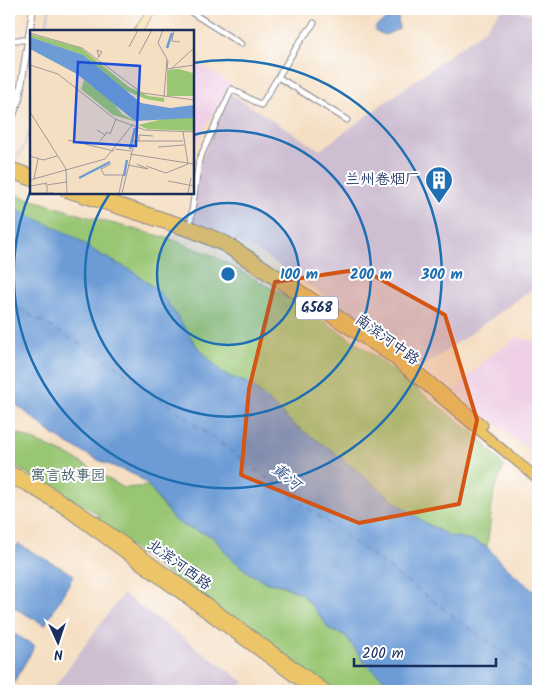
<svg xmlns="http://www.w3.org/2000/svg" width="547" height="700" font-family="Kalam,'LXGW WenKai TC',sans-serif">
<rect width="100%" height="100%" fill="#fff"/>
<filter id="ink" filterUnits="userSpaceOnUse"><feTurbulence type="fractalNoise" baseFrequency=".02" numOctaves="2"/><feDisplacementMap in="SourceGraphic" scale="10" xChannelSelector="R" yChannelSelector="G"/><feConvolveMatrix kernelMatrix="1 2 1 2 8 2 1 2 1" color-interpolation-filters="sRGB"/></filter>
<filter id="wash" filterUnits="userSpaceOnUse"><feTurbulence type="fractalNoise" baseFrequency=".0096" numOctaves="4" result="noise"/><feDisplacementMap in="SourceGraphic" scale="20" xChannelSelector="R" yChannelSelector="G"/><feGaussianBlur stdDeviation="1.12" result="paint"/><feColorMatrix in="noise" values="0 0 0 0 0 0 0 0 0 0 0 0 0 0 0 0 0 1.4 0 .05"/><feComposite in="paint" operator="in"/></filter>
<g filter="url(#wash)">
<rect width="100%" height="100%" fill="#f5dfc3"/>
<path fill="#efd0e6" d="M 193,60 L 231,84 L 193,148 Z
M 517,337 L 538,343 L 538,458 L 455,391 L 485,360 Z"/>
<path fill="#cdbed2" d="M 502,9 L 538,14 L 538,285 L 422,368 L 373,328 L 257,251 L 191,222 L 200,162 L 231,94 L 320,150 L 484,30 Z
M 123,594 L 244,682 L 236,691 L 51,691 Z"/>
<path fill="#99c673" stroke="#5a7a68" d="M 17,195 L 88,217 L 171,239 L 214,256 L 291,299 L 368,351 L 477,436 L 504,466 L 494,490 L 487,547 L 472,540 L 449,536 L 424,522 L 391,499 L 333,451 L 294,425 L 250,384 L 223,374 L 197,346 L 165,299 L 156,289 L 134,272 L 99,254 L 71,235 L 9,206 L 9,202 Z
M 9,430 L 70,456 L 124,488 L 149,486 L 163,507 L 184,526 L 212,536 L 230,557 L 249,573 L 268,583 L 281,585 L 302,594 L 320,616 L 330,630 L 345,635 L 398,691 L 328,691 L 91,518 L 101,516 L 19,469 L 9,466 Z"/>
<path fill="#6c9bd5" stroke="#44659a" d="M 390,14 L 398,15 L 399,29 L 385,35 L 375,31 L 376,26 L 386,20 L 387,15 Z
M 9,206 L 71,235 L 99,254 L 134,272 L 156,289 L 165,299 L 197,346 L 223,374 L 250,384 L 294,425 L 333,451 L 391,499 L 424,522 L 449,536 L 472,540 L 487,547 L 507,568 L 538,595 L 538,691 L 398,691 L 365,663 L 345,635 L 330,630 L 320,616 L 302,594 L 282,585 L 268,583 L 249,573 L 230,557 L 212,536 L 184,526 L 173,519 L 149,486 L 137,476 L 98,460 L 68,444 L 54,435 L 13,402 L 9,396 Z
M 18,544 L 74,575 L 45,625 L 9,605 L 9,561 Z
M 9,631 L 35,646 L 9,690 Z"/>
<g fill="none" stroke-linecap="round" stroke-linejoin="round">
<path stroke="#6c9bd5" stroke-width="1" d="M 46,31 L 49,9
M 13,162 L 21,152 L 31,128"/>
<path stroke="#3b5a8e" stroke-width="1" stroke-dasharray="6 5" stroke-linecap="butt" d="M 9,305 L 15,306 L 115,365 L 538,679"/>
</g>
</g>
<g filter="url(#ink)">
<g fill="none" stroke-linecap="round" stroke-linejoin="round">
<g stroke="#888790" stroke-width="7">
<path id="minor" d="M 186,9 L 241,44
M 314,23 L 299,43 L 278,77 L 347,120
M 9,40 L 28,40
M 190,226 L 199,160 L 232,89 L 261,105 L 278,77"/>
</g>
<g stroke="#888790" stroke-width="8">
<path id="tertiary" d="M 9,126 L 19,99 L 33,9"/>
</g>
<g stroke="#888790" stroke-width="9">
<path id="secondary" d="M 138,31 L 153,9"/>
</g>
<g stroke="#888790" stroke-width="11">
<path id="primary" d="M 9,470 L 43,487 L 91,518 L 328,691
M 9,479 L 26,486 L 64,509 L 313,691"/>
</g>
<g stroke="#888790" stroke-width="11">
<path id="trunk" d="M 9,166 L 31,174
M 9,173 L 31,181
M 65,192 L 192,233 L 224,247 L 392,358 L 538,479
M 86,192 L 194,227 L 227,241 L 396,353 L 483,425"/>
</g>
<use href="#minor" stroke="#fff" stroke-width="5"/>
<use href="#tertiary" stroke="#fff" stroke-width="6"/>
<use href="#secondary" stroke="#f8e8c3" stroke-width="8"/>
<use href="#primary" stroke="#edc569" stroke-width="9"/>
<use href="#trunk" stroke="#edc569" stroke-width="9"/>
</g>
</g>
<path fill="#d45514" fill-opacity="0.2" stroke="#d45514" stroke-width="4" stroke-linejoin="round" d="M 362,269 L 445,315 L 477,420 L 459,504 L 359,523 L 241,475 L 249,389 L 275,282 Z"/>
<circle cx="228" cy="274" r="71" fill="#1f6fb2" fill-opacity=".12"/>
<g fill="none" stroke="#1f6fb2" stroke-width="2.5">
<circle cx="228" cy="274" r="71"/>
<path d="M193 135A143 143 0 1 1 110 193"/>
<path d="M193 63A214 214 0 1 1 31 190"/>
</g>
<defs>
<g id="building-pin" transform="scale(1.4375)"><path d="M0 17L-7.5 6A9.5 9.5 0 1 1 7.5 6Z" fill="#1f6fb2" stroke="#fff"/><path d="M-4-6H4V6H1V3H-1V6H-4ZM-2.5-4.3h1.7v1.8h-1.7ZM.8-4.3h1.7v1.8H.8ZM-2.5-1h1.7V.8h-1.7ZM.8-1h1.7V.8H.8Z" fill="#fff"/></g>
</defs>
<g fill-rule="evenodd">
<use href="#building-pin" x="439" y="180"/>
</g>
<g text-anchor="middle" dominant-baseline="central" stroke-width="4" stroke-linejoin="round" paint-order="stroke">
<rect fill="#fff" stroke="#5f6d8e" stroke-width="1" x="296" y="296.5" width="42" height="23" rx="4"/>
<g font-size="14" font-weight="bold" fill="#1b2f5e">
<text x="317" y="308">G568</text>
</g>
<g font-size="15" fill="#1b2f5e" stroke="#fff" text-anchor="end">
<text x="420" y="180">兰州卷烟厂</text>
</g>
<g font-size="15" fill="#1b2f5e" stroke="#fff">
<text transform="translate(387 340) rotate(36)">南滨河中路</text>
<text transform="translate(179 565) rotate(36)">北滨河西路</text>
</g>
<g font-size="15" fill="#415c64" stroke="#fff">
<text x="68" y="476">寓言故事园</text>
</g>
<g font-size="16" font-style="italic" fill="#3b5a8e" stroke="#fff">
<text transform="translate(286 477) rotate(40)">黄河</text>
</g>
</g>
<g transform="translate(30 30)">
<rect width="164" height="164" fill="#f5dfc3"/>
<path d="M 0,4 L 51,18 L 99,57 L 118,66 L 134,68 L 134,72 L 116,69 L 92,59 L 53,25 L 0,7 ZM 149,39 L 163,43 L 163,66 L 137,66 L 137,40 ZM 54,50 L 83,72 L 92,84 L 107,92 L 83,85 L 51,59 ZM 137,88 L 164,88 L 164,101 L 117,99 L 108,95 Z" fill="#99c673"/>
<path d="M 0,7 L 53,25 L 111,73 L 140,78 L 164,75 L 164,88 L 105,91 L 47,44 L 0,19 Z" fill="#6c9bd5"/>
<path fill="none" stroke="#6c9bd5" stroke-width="2.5" d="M 18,13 L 19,17 L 46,32 L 106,81 L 132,84 L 164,82M 137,18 L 142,3M 100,119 L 105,98M 94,146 L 97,130M 49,148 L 80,132"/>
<path fill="none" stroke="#9e999b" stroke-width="1" d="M 133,0 L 128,13 L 137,29 L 134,67M 144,0 L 142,11 L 150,12M 0,3 L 52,18 L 112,63 L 164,70M 99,17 L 108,0M 109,24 L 122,0M 68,28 L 69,26 L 72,22 L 67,20 L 69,27M 138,30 L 137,39 L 164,35M 0,35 L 28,44 L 85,89 L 115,100 L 164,102M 141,39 L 164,18M 0,82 L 36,139 L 37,163M 67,100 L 75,105 L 70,111M 153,102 L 158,134M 75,105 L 77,102 L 80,104 L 86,89M 38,110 L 84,121M 103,111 L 153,111M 109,111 L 109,105 L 123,106M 128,117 L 154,115M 85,119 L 101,121M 100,124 L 164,134M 0,126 L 13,130 L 27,126M 81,134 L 71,139 L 74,145 L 93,145 L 89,163M 98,135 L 118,139 L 107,134M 116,136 L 136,143 L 158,134M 4,149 L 8,129M 0,150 L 75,129 L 103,94M 138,151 L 164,156M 1,156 L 17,153 L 15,155M 0,163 L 24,163M 17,163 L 17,155 L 36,152M 92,163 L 108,98M 158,163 L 161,148"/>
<path fill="#1d4ed8" fill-opacity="0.15" stroke="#1d4ed8" stroke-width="2.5" d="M 48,32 L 110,36 L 106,116 L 44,112 Z"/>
<rect width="164" height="164" fill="none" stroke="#1b2f5e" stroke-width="2.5"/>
</g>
<circle cx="228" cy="274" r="8" fill="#1f6fb2" stroke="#fff" stroke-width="2.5"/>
<g font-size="15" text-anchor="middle" font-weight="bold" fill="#1f6fb2" stroke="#fff" stroke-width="4" stroke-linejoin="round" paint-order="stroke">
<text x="299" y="279">100 m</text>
<text x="371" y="279">200 m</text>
<text x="442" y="279">300 m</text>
</g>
<rect width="547" height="700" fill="none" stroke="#fff" stroke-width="30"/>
<g transform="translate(58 642) rotate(177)" stroke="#ffffff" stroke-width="4" paint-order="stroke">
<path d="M0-4L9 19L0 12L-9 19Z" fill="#1b2f5e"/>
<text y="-8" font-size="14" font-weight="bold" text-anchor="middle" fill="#1b2f5e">N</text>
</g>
<path d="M354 658v8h142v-8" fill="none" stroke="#1b2f5e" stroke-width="2.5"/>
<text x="362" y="658" font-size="15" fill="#1b2f5e" stroke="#ffffff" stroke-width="4" paint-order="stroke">200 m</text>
</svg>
